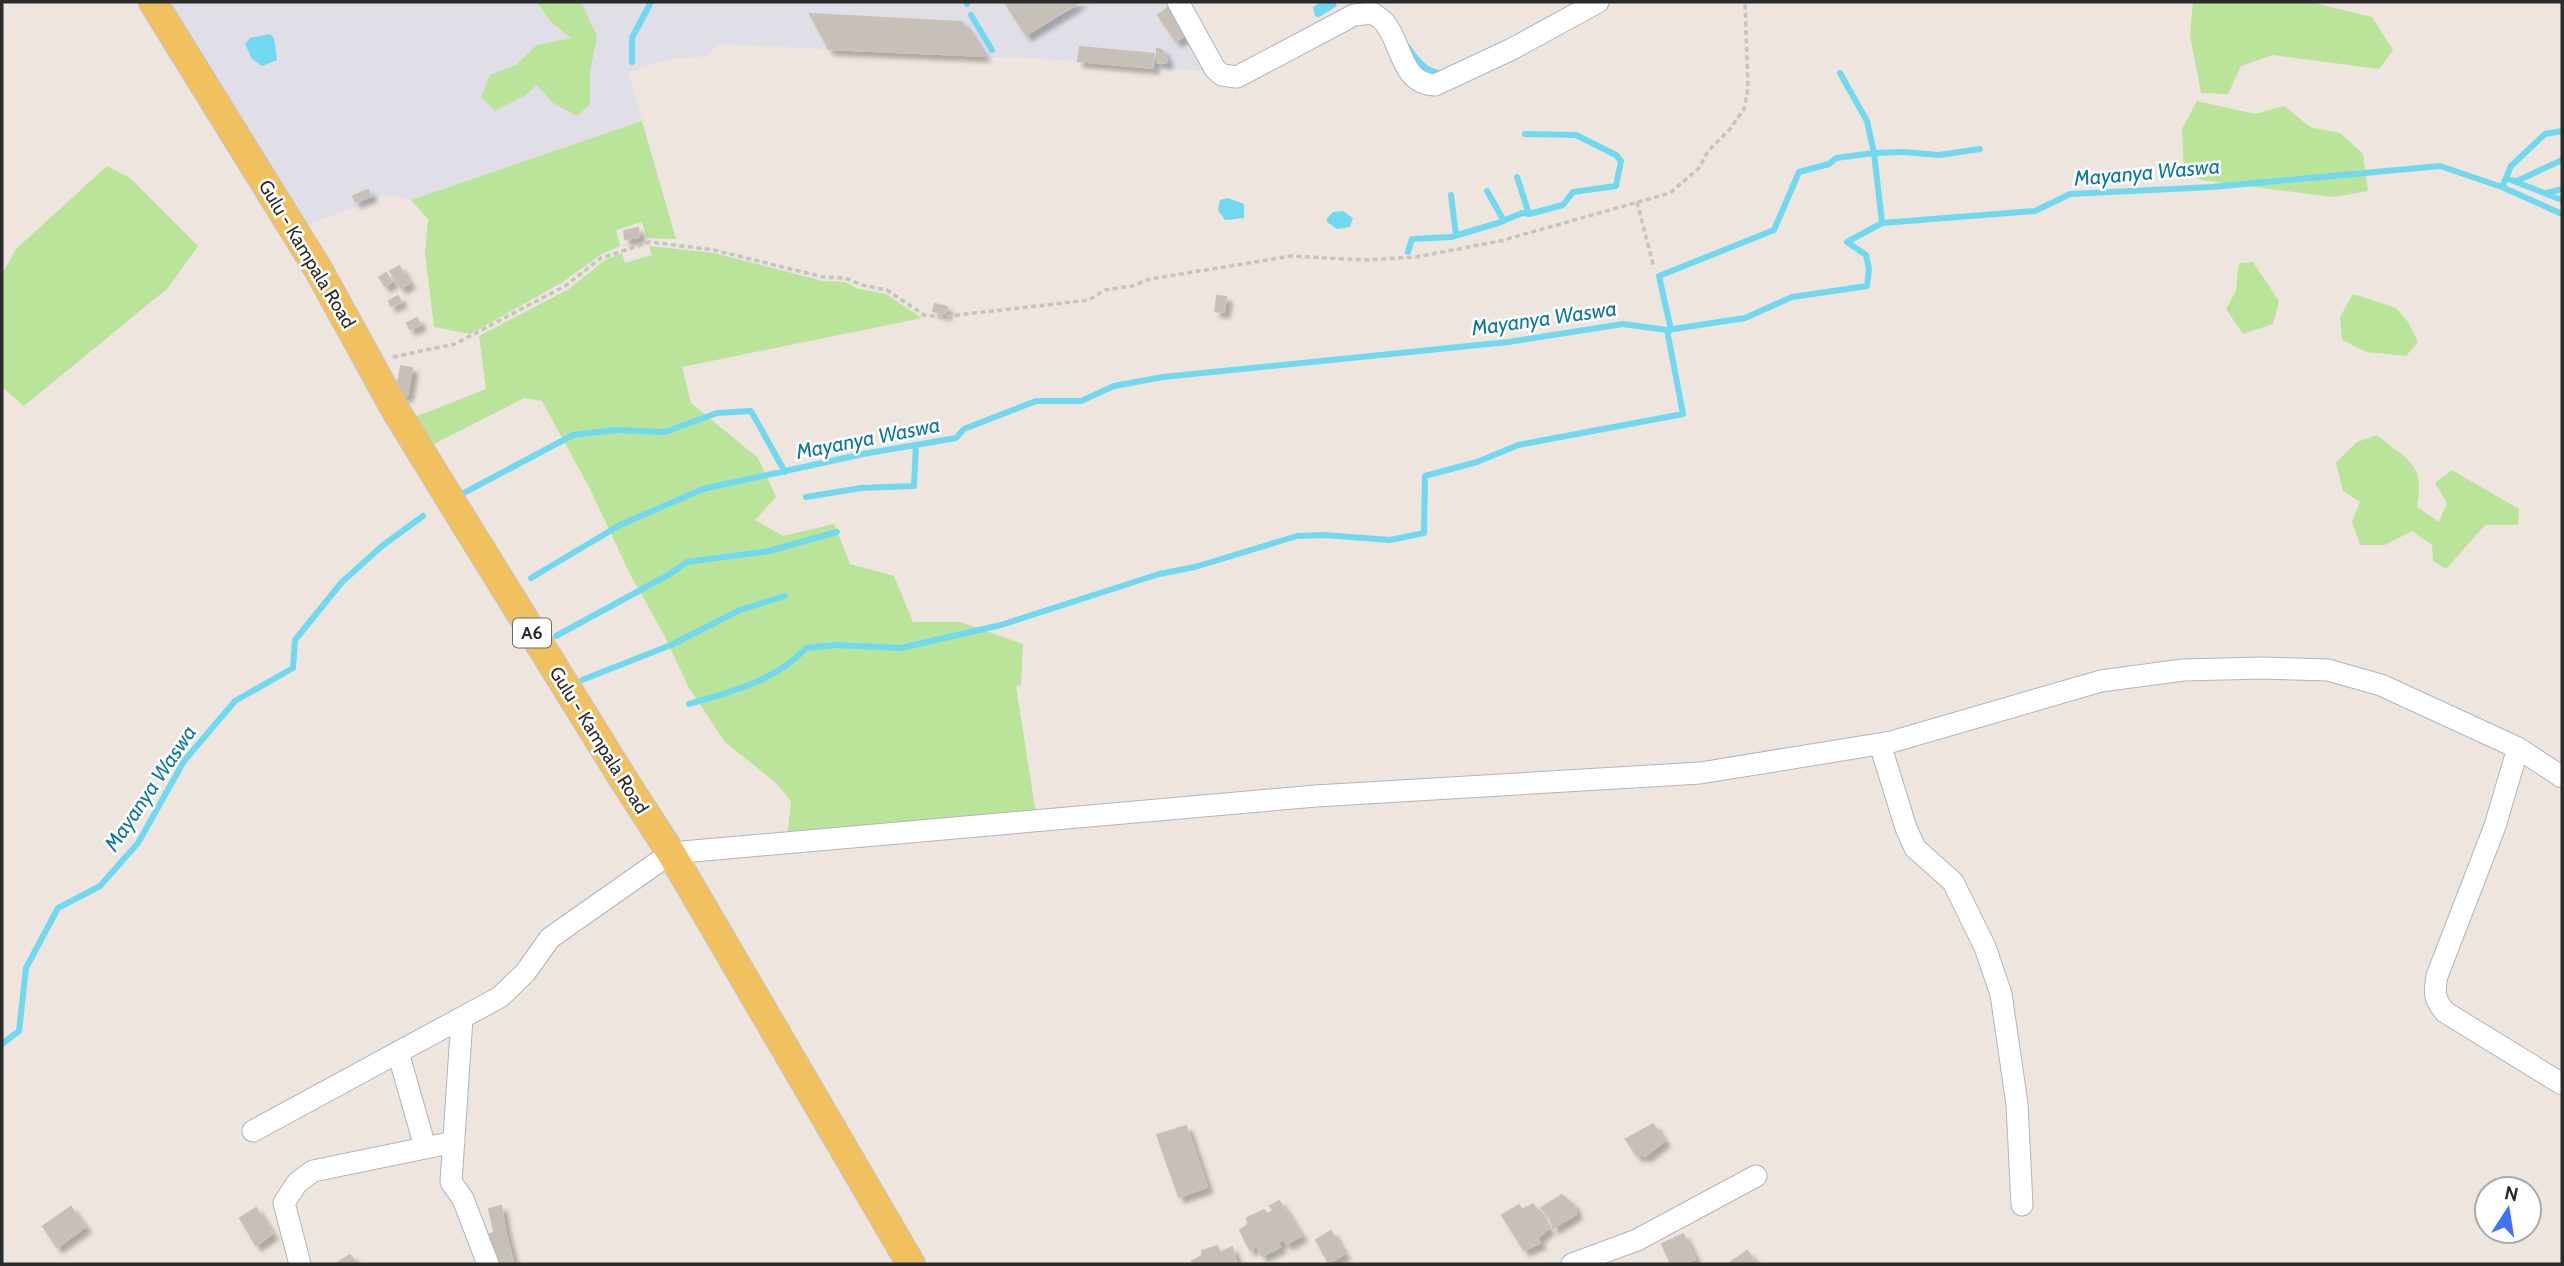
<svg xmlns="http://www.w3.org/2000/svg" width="2564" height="1266" font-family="Cabin,sans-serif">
<defs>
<filter id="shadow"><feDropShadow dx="5.5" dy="5.5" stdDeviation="2" flood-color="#0004"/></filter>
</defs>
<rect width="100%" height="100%" fill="#ede5de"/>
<path fill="#e0dee6" d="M 154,2 L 1172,2 L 1210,71 L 1153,68 L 1078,61 L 718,44 L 708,56 L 666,60 L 628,72 L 642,121 L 411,200 L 388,195 L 298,228 Z"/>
<path fill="#bae49a" d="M 537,2 L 581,2 L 597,36 L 590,72 L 590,104 L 577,116 L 553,103 L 537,85 L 524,96 L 495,111 L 481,97 L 490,75 L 516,65 L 537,45 L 571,38 L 551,22 Z
M 2193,2 L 2310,2 L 2372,17 L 2393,50 L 2379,69 L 2273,55 L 2241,66 L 2228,94 L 2201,93 L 2190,35 Z
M 2197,101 L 2255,114 L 2284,106 L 2310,127 L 2340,133 L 2363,154 L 2368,191 L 2333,197 L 2201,180 L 2184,172 L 2182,129 Z
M 642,121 L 676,239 L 647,238 L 642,222 L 616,230 L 620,246 L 600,255 L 563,282 L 470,334 L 434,327 L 425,253 L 428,219 L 411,200 Z
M 107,166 L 130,178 L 198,246 L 168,288 L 24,406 L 2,387 L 2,274 L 16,249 Z
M 649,246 L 714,253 L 823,281 L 845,282 L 859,289 L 886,294 L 922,318 L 682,367 L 691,403 L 758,458 L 776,497 L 755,520 L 783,536 L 834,524 L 850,564 L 894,576 L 913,622 L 960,622 L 1023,644 L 1021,685 L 1016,686 L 1036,814 L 787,838 L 791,801 L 776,783 L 725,742 L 689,688 L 663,633 L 630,574 L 590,489 L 542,401 L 524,398 L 430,446 L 410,419 L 486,389 L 479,336 L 569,289 L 605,260 L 622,253 L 625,263 L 652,255 Z
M 2253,262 L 2279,301 L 2273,324 L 2243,334 L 2226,309 L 2236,291 L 2238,268 L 2240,263 Z
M 2353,294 L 2396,308 L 2408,322 L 2418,342 L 2406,356 L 2366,352 L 2342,340 L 2340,317 Z
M 2377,435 C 2409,462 2425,462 2417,507 L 2439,522 L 2447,503 L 2435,483 L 2452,470 L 2519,509 L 2518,525 L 2485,525 L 2446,569 L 2433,561 L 2432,545 L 2412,531 L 2385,545 L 2360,545 L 2352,522 L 2360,502 L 2343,491 L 2336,463 L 2357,442 Z"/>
<path fill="#71d9ef" d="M 1321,2 L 1335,2 L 1337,6 L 1319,17 L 1315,16 L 1313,7 Z
M 270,34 L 274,38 L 277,60 L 262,66 L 252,59 L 245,44 L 250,38 Z
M 1228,198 L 1244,204 L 1244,218 L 1225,220 L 1218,210 L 1220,200 Z
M 1343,211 L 1353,218 L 1350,227 L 1337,229 L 1327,222 L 1327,218 L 1333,212 Z"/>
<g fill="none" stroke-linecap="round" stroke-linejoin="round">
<path stroke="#71d9ef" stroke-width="6" d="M 966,2 L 967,4
M 971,15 L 992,50
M 1407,46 C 1417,60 1424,72 1443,74
M 632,62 L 632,38 L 651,2
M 1840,73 L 1867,121 L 1874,153 L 1882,223
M 1517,177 L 1529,214
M 2506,178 L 2562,200
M 2517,181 L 2562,160
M 2502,187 L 2511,166 L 2545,134 L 2562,131
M 1487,191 L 1504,221
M 2547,193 L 2562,189
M 1451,195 L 1456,235
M 1408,252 L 1412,239 L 1451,237 L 1498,223 L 1522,213 L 1529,214 L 1563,205 L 1573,192 L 1616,186 L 1621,161 L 1616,155 L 1576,135 L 1525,134
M 1671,330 L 1659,276 L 1774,230 L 1799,172 L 1829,164 L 1836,158 L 1874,153 L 1903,152 L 1939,155 L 1980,149
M 460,495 L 573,435 L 616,430 L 665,432 L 717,413 L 751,411 L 785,472
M 806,497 L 861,488 L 914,486 L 916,445
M 531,578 L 620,525 L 703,489 L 863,454 L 956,438 L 964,429 L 1036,401 L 1081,401 L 1114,386 L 1163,377 L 1508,342 L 1623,324 L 1667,330 L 1745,318 L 1792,297 L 1867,286 L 1869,269 L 1866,255 L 1847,242 L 1882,223 L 2035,211 L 2070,194 L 2212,187 L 2440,166 L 2502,187 L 2562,214
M 556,636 L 670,574 L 687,562 L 769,551 L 837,532
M 582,680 L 671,645 L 740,610 L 785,596
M 689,704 C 730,692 776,681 806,648 L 836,645 L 901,648 L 1001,625 L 1159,574 L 1195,567 L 1297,536 L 1324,535 L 1390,540 L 1424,533 L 1425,476 L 1477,462 L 1518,445 L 1683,414 L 1667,330
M 2,1044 L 19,1031 L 26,968 L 58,908 L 100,886 L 138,843 L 184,761 L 235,701 L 293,668 L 295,640 L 342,582 L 382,546 L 423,516"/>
</g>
<path fill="#c6c0b9" stroke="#c9c1b7" stroke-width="2" filter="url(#shadow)" d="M 1005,2 L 1062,2 L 1067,10 L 1026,35 Z
M 1062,2 L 1079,2 L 1067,10 Z
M 1168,8 L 1186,35 L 1176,41 L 1158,15 Z
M 810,14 L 962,22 L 984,56 L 829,49 Z
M 1080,47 L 1154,54 L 1153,68 L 1078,61 Z
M 1157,49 L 1162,50 L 1167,60 L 1166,63 L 1157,62 Z
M 368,190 L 371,196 L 363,199 L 360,193 Z
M 360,193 L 363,199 L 356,202 L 353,196 Z
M 638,228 L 639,237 L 625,239 L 624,231 Z
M 399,266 L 409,283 L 401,288 L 390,271 Z
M 386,273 L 392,282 L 385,286 L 379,277 Z
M 398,296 L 401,302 L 391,306 L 389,301 Z
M 1217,296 L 1226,297 L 1224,312 L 1215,311 Z
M 935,304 L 947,307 L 945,314 L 933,311 Z
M 417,318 L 420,325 L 410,329 L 407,323 Z
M 401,366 L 412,368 L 407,396 L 396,394 Z
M 1653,1124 L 1664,1141 L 1645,1156 L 1640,1154 L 1637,1156 L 1626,1139 Z
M 1186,1126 L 1207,1187 L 1179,1197 L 1157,1135 Z
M 1562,1195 L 1574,1206 L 1576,1214 L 1553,1228 L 1551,1218 L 1541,1208 Z
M 1279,1201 L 1301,1236 L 1287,1244 L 1284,1239 L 1278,1243 L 1280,1247 L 1262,1256 L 1256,1244 L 1250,1250 L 1240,1230 L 1248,1225 L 1247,1218 L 1264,1210 L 1267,1214 L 1273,1211 L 1270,1206 Z
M 1533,1204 L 1548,1229 L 1537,1238 L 1540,1243 L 1524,1250 L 1502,1215 L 1519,1205 L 1522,1210 Z
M 501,1206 L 505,1230 L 494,1231 L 489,1209 Z
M 71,1207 L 85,1227 L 57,1247 L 43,1226 Z
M 256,1208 L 272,1234 L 256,1245 L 240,1218 Z
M 505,1230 L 513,1262 L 488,1264 L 482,1236 Z
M 1331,1231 L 1344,1254 L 1329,1263 L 1316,1240 Z
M 1683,1234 L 1695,1259 L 1684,1264 L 1671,1264 L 1662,1244 Z
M 1217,1246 L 1220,1253 L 1232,1247 L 1237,1264 L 1193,1264 L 1192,1261 L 1202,1256 L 1202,1251 Z
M 1747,1251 L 1757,1264 L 1731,1264 L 1730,1263 Z
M 350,1255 L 357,1264 L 336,1264 Z"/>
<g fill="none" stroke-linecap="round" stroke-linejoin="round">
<g stroke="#b1b5bf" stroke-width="23">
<path id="minor" d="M 1178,2 L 1215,69 L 1222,75 L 1237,77 L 1354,15 L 1372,13 C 1376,16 1382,19 1385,23 C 1402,44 1401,84 1435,85 L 1512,49 L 1598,2
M 1880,744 L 1906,828 L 1915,848 L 1953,882 L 1985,947 L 2001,994 L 2017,1104 L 2022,1205
M 2518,748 L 2495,826 L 2437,976 C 2434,992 2434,999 2445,1012 L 2562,1084
M 462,1018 L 451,1182 L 463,1199 L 488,1264
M 398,1052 L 425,1147
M 253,1131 L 500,997 L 525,973 L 550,938 L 671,853 L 1316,796 L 1700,773 L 1891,742 L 2101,681 L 2183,670 L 2263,668 L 2328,670 L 2381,685 L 2518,748 L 2562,777
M 300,1264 L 284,1203 L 297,1183 L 313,1171 L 454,1142
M 1572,1264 L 1637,1240 L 1756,1176"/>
</g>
<g stroke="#c4c4c4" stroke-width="30">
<path id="major" d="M 153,2 L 318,269 L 396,411 L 469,530 L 627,785 L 671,853 L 911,1264"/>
</g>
<path stroke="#c4c4c4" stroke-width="3.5" stroke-dasharray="5 3.5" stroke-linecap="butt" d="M 1637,202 L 1654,268
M 393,357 L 455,344 L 565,286 L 601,258 L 650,242 L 714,250 L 823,277 L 845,278 L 862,285 L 887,290 L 924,315 L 940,317 L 1089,300 L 1105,290 L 1132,286 L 1150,279 L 1291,256 L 1364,260 L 1416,257 L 1500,241 L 1670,193 L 1699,168 L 1708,151 L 1730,129 L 1744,109 L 1748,88 L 1745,2"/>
<use href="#minor" stroke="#fff" stroke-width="21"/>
<use href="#major" stroke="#f1c15f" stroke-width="28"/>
</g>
<g text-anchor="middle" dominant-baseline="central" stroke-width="5" stroke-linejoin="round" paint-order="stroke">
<rect fill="#fff" stroke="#6b6b6b" stroke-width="2" x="513" y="618.5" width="38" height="29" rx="5"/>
<g font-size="18" font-weight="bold" fill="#2b2b2b">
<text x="532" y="633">A6</text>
</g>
<g font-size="19" fill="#2b2b2b" stroke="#fff">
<text transform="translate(307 254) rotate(59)">Gulu - Kampala Road</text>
<text transform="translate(599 740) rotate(58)">Gulu - Kampala Road</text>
</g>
<g font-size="21" font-style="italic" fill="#0d799e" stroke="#fff">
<text transform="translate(2147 172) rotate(-5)">Mayanya Waswa</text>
<text transform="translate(1544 318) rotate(-8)">Mayanya Waswa</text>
<text transform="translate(868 438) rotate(-11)">Mayanya Waswa</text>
<text transform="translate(150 788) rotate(-56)">Mayanya Waswa</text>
</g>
</g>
<rect width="2564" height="1266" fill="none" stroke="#2b2b2b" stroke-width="7"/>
<g transform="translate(2508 1210) rotate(12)"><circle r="33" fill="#ffffff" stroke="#aaaaaa" stroke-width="2"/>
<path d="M0-5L12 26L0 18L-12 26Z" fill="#3e72fa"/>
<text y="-10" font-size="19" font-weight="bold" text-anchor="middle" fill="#2b2b2b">N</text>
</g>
</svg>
